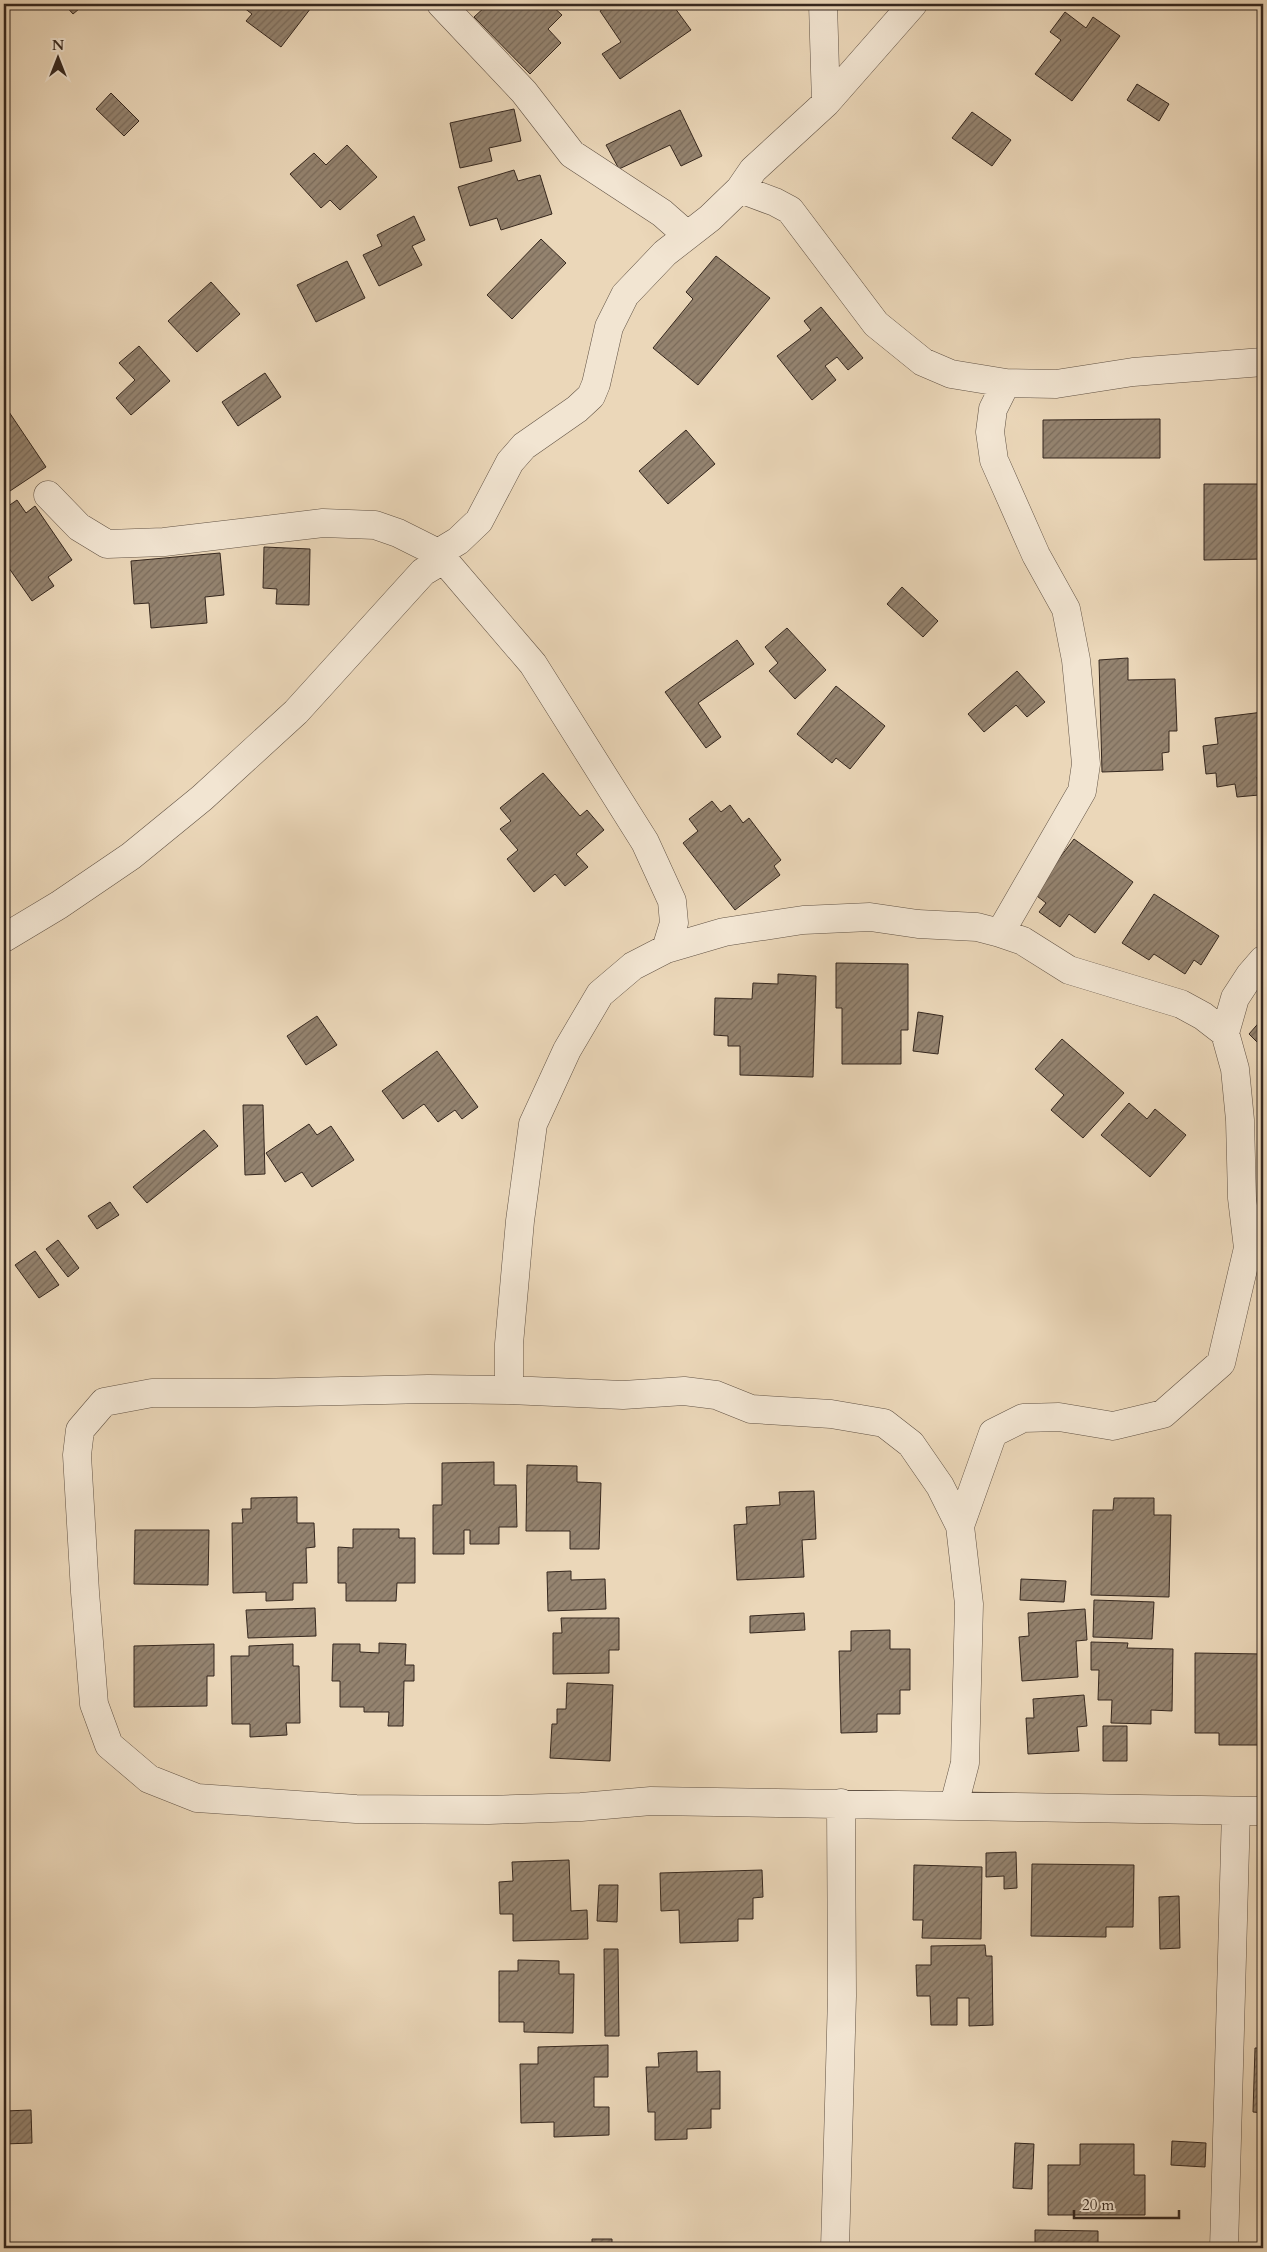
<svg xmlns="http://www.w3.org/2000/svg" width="1267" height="2252" font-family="Cardo,serif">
<defs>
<pattern id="building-hatch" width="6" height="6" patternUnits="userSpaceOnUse" patternTransform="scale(1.25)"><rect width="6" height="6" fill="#94836f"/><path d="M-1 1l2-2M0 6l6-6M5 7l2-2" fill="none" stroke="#7a6b5b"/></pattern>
</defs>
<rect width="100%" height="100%" fill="#ebd7b9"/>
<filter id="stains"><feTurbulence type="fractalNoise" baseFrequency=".004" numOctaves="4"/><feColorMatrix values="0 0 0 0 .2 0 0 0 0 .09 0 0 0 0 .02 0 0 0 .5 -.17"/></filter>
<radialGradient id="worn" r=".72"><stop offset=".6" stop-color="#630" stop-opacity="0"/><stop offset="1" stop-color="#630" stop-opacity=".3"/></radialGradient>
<path fill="url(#building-hatch)" stroke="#35271e" d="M 64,4 L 85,4 L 73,14 Z
M 239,4 L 314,4 L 281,47 L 246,21 L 252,14 Z
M 483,4 L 550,4 L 562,15 L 548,29 L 561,43 L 530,74 L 474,17 L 486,6 Z
M 611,4 L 672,4 L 691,30 L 620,79 L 602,54 L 621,42 L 600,11 Z
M 1065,12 L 1086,28 L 1093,17 L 1120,36 L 1072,101 L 1035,74 L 1061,40 L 1050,32 Z
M 1137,84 L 1169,104 L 1159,121 L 1127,100 Z
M 111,93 L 139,121 L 124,136 L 96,109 Z
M 514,109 L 521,141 L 489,148 L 492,161 L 460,168 L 450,123 Z
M 680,110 L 702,156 L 681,166 L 670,145 L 619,169 L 606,145 Z
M 972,112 L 1011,140 L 992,166 L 952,138 Z
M 347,145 L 377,177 L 340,210 L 330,200 L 321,208 L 290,174 L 314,153 L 326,165 Z
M 514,170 L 518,181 L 540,175 L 552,214 L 501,230 L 497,218 L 470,226 L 458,187 Z
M 414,216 L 425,240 L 412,246 L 422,265 L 379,286 L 363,255 L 382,246 L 377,235 Z
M 541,239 L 566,263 L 512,319 L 487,295 Z
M 716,256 L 770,298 L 698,385 L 653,348 L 693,299 L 686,292 Z
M 347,261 L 365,298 L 316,322 L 297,285 Z
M 211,282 L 240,314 L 197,352 L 168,321 Z
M 821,307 L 863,358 L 848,370 L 837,357 L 825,366 L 836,380 L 812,400 L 777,356 L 811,330 L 804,321 Z
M 139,346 L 170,381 L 131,415 L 116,398 L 135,380 L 119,363 Z
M 265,373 L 281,397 L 238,426 L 222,402 Z
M 5,406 L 46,467 L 4,495 L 4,407 Z
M 1160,419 L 1160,458 L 1043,458 L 1043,420 Z
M 686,430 L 715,464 L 668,504 L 639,471 Z
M 1204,484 L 1263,484 L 1263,559 L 1204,560 Z
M 17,500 L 26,513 L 35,506 L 72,560 L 48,577 L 54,586 L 32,601 L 4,561 L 4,509 Z
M 264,547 L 310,549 L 309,605 L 276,604 L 277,589 L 263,588 Z
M 220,553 L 224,595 L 205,597 L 207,623 L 151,628 L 149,603 L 134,604 L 131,561 Z
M 902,587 L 938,621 L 923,637 L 887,604 Z
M 787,628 L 826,670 L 795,699 L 769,671 L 778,663 L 765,647 Z
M 737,640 L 754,664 L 698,703 L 721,737 L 706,748 L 665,692 Z
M 1128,658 L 1128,680 L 1175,679 L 1177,731 L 1169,731 L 1169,752 L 1162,753 L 1163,770 L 1102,772 L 1099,660 Z
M 1017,671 L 1045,702 L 1027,717 L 1016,705 L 984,732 L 968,714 Z
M 836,686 L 885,726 L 850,769 L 836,758 L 832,763 L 797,734 Z
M 1263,712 L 1263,776 L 1257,777 L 1259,795 L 1237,797 L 1235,784 L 1217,787 L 1216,773 L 1206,774 L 1203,746 L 1218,744 L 1215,718 Z
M 543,773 L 580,816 L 587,810 L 604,830 L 576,854 L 588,867 L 565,886 L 555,874 L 534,892 L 507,859 L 518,850 L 500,829 L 511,821 L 500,808 Z
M 712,801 L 721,812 L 730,805 L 743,823 L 749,818 L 781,860 L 774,866 L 780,875 L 735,910 L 683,843 L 698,831 L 689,819 Z
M 1074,839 L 1133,882 L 1095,933 L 1069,914 L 1060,927 L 1039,912 L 1046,903 L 1033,893 Z
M 1154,894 L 1219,936 L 1201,965 L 1194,960 L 1185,974 L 1154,954 L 1149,960 L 1122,943 Z
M 836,963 L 908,964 L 908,1030 L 901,1030 L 901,1064 L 842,1064 L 842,1008 L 836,1008 Z
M 778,974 L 816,976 L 813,1077 L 740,1075 L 740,1046 L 728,1046 L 728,1036 L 714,1035 L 715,998 L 752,999 L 753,983 L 778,984 Z
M 918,1012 L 943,1016 L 938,1054 L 913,1051 Z
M 317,1016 L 337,1045 L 306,1065 L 287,1036 Z
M 1263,1018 L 1263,1048 L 1249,1034 Z
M 1062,1039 L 1124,1093 L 1083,1138 L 1051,1110 L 1064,1095 L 1035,1069 Z
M 437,1051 L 478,1107 L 462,1119 L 455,1110 L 438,1122 L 424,1104 L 403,1119 L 382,1091 Z
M 1129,1103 L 1147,1119 L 1155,1109 L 1186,1135 L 1150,1177 L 1101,1135 Z
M 243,1105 L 263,1105 L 265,1174 L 245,1175 Z
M 309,1124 L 317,1135 L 331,1126 L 354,1160 L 312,1187 L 302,1172 L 285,1182 L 266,1153 Z
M 204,1130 L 218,1146 L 147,1203 L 133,1187 Z
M 110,1202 L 119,1215 L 97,1229 L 88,1216 Z
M 58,1240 L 79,1268 L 68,1277 L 46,1249 Z
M 35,1251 L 59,1285 L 39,1298 L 15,1265 Z
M 494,1462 L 494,1485 L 516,1485 L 517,1527 L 499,1527 L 499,1544 L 470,1544 L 470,1530 L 464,1530 L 464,1554 L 433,1554 L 433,1505 L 442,1505 L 442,1463 Z
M 527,1465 L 577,1466 L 577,1482 L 601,1483 L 599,1549 L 570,1549 L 570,1531 L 526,1531 Z
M 814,1491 L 816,1539 L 802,1540 L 804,1577 L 737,1580 L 734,1525 L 747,1524 L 746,1507 L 780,1505 L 779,1492 Z
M 297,1497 L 297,1523 L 314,1523 L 315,1547 L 306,1548 L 307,1583 L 293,1583 L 293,1600 L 266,1601 L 266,1592 L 233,1593 L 232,1523 L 243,1523 L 242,1509 L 251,1509 L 251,1498 Z
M 1114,1498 L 1154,1498 L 1154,1515 L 1171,1515 L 1169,1597 L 1091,1595 L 1093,1510 L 1113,1510 Z
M 353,1529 L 399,1529 L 399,1538 L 415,1538 L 415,1583 L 397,1583 L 396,1601 L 346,1601 L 346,1583 L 338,1583 L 338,1547 L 353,1548 Z
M 135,1530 L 209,1530 L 208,1585 L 134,1584 Z
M 571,1571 L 571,1580 L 605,1579 L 606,1609 L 548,1611 L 547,1572 Z
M 1021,1579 L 1066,1581 L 1064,1602 L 1020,1600 Z
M 1094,1600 L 1154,1602 L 1152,1639 L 1093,1637 Z
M 315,1608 L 316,1636 L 248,1638 L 246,1610 Z
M 1085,1609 L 1087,1640 L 1076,1641 L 1078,1677 L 1022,1681 L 1019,1637 L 1029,1636 L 1028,1613 Z
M 804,1613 L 805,1630 L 750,1633 L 750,1616 Z
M 561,1618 L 619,1618 L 619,1650 L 609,1650 L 609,1673 L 553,1674 L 553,1633 L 562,1633 Z
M 890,1630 L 890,1649 L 910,1649 L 910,1690 L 900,1690 L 900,1714 L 877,1714 L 877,1732 L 841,1733 L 839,1651 L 851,1651 L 851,1631 Z
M 1091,1642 L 1128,1643 L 1127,1648 L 1173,1649 L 1172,1711 L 1151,1710 L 1151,1724 L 1111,1723 L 1112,1700 L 1098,1700 L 1099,1670 L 1091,1670 Z
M 379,1643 L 406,1644 L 405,1665 L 414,1665 L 414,1681 L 404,1681 L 403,1726 L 388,1726 L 389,1712 L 364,1712 L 364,1707 L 340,1707 L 340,1681 L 332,1681 L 333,1644 L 360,1644 L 360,1652 L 379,1653 Z
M 214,1644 L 214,1676 L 207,1676 L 207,1706 L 134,1707 L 134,1646 Z
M 293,1644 L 293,1666 L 299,1666 L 300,1723 L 286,1723 L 287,1735 L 250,1737 L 250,1724 L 232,1724 L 231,1656 L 249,1656 L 249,1646 Z
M 4,1648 L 7,1648 L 6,1715 L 4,1715 Z
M 1195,1653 L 1263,1654 L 1263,1745 L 1219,1745 L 1219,1733 L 1195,1733 Z
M 567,1683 L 613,1685 L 610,1761 L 550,1758 L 552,1724 L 557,1724 L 557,1709 L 566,1709 Z
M 1084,1695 L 1087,1726 L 1077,1727 L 1079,1751 L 1028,1754 L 1026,1718 L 1034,1718 L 1033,1699 Z
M 1103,1726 L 1127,1726 L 1127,1761 L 1103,1761 Z
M 4,1786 L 7,1786 L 9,1822 L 4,1822 Z
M 1016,1852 L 1017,1888 L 1004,1889 L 1004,1876 L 986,1877 L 986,1853 Z
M 569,1860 L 571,1911 L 587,1910 L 588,1939 L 513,1941 L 513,1914 L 500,1914 L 499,1882 L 513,1881 L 512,1862 Z
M 1032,1864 L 1134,1865 L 1133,1927 L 1106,1927 L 1106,1937 L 1031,1936 Z
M 914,1865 L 982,1867 L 981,1939 L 922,1938 L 923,1920 L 913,1920 Z
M 762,1870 L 763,1897 L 753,1898 L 753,1919 L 738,1919 L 738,1941 L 680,1943 L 679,1910 L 661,1911 L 660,1873 Z
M 599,1885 L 618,1885 L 617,1922 L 597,1921 Z
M 1179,1896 L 1180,1948 L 1160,1949 L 1159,1897 Z
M 985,1945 L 986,1956 L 992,1956 L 993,2025 L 969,2026 L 969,1998 L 957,1998 L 957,2025 L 931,2025 L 930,1996 L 917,1996 L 916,1965 L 931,1965 L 931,1946 Z
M 604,1949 L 618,1949 L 619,2036 L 605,2036 Z
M 518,1960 L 559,1961 L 559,1974 L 574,1974 L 573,2033 L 524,2032 L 524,2022 L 499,2022 L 499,1971 L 518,1971 Z
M 608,2045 L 608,2077 L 594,2077 L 594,2107 L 609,2107 L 609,2135 L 554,2137 L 554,2122 L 521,2123 L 520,2064 L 538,2064 L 538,2047 Z
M 1255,2048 L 1263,2048 L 1263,2113 L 1253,2112 Z
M 697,2051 L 697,2072 L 720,2071 L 720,2109 L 711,2109 L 711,2128 L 687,2129 L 687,2139 L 655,2140 L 655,2112 L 648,2112 L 646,2067 L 659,2067 L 658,2053 Z
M 31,2110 L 32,2143 L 4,2144 L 4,2111 Z
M 1172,2141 L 1206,2143 L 1205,2167 L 1171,2165 Z
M 1015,2143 L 1034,2144 L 1032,2189 L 1013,2188 Z
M 1080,2144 L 1134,2144 L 1134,2175 L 1145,2175 L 1145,2215 L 1048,2215 L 1048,2165 L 1080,2165 Z
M 1035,2230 L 1098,2231 L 1098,2248 L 1035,2248 Z
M 592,2239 L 612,2239 L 612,2248 L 592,2248 Z"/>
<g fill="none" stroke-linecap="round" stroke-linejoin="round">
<g stroke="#625345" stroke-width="29">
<path id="minor" d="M 441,4 L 524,92 L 572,154 L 662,213 L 687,235
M 823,4 L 826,103
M 740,189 L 775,202 L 790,210 L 876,324 L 923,362 L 951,374 L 1006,383 L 1056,384 L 1133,372 L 1263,362
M 48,495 L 79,527 L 107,544 L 164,542 L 323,523 L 375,525 L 398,533 L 438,553 L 533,664 L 645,842 L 672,901 L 674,923 L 666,949
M 438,553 L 458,541 L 479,521 L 510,462 L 524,446 L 577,409 L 591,396 L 596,384 L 609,327 L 625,295 L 665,253 L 710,218 L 740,189 L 753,170 L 826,103 L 913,4
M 1000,933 L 1082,791 L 1086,764 L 1081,710 L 1076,660 L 1066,609 L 1036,555 L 994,460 L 990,432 L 993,409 L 1006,383
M 4,938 L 59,905 L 131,856 L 202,798 L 296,712 L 423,572 L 443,560
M 1225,1033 L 1235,998 L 1250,975 L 1263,960
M 509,1390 L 509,1344 L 520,1221 L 533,1124 L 567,1050 L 600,994 L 633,966 L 666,949 L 724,932 L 803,920 L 870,917 L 918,924 L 977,927 L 1000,933 L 1023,941 L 1069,970 L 1181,1004 L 1203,1016 L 1225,1033 L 1235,1069 L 1240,1120 L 1242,1198 L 1248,1248 L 1221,1363 L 1163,1414 L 1113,1426 L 1059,1417 L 1023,1418 L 993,1433 L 960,1526
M 954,1805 L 965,1763 L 969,1604 L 960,1526 L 940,1486 L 911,1444 L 884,1423 L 831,1414 L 751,1409 L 716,1395 L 684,1391 L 623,1395 L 509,1390 L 428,1389 L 252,1393 L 152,1393 L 104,1402 L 80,1430 L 77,1455 L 85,1592 L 94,1704 L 109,1745 L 149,1779 L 197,1798 L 356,1809 L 489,1810 L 581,1807 L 651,1801 L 1263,1811
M 835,2248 L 842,1996 L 841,1803
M 1224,2248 L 1236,1811"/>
</g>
<use href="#minor" stroke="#f2e5d2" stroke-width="28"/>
</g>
<rect width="1267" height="2252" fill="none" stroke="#ebd7b9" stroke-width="20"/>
<rect x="5" y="5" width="1257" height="2242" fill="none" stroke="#35271e" stroke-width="2.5"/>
<rect x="10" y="10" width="1247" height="2232" fill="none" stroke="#35271e"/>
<g transform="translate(58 58)" stroke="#f2e5d2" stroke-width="4" paint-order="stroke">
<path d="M0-4L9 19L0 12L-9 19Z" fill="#35271e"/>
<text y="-8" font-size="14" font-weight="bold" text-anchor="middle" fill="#35271e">N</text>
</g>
<path d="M1074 2210v8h105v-8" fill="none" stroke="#35271e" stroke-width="2.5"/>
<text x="1082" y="2210" font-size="15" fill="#35271e" stroke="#f2e5d2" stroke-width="4" paint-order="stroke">20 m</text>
<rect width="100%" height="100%" filter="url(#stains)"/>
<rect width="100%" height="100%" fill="url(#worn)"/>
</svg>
